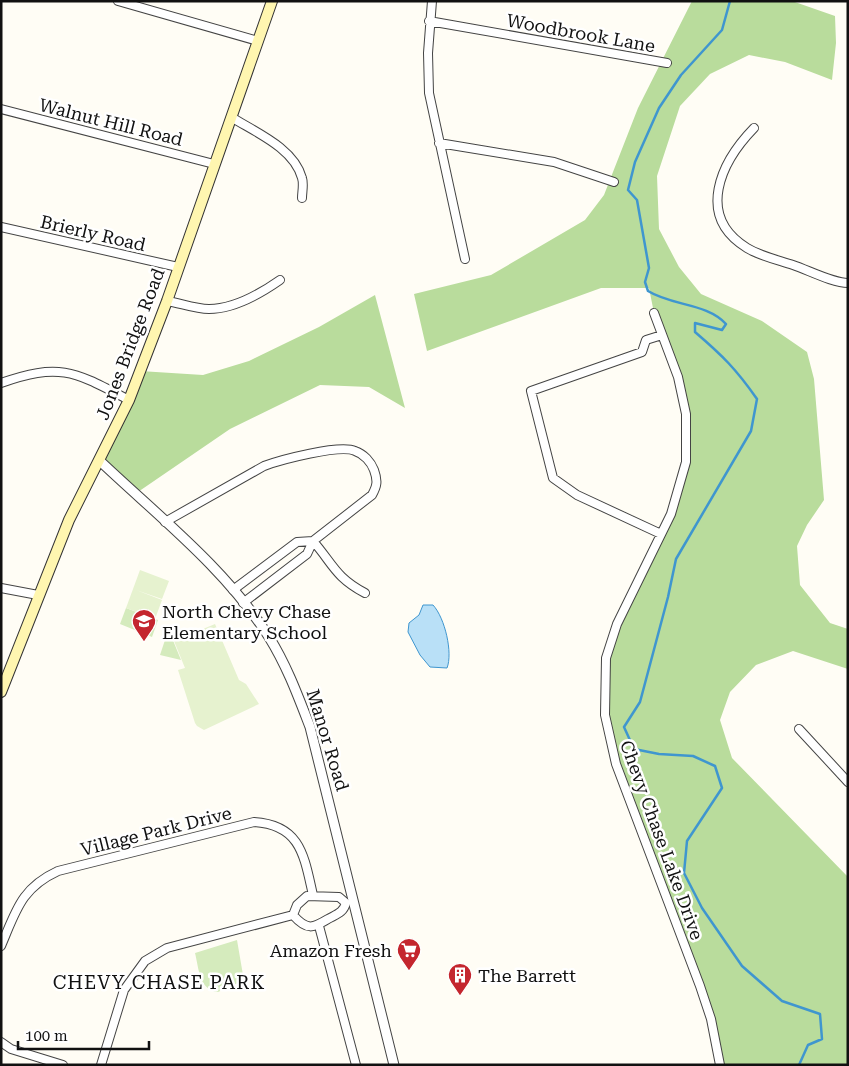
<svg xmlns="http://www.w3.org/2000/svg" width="849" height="1066" font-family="'Roboto Serif',serif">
<rect width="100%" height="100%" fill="#fffdf5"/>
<path fill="#d5ebbd" d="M 126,608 L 158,620 L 152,637 L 120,624 Z
M 172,638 L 181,660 L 160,655 L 165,640 Z
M 237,940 L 243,975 L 240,982 L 218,992 C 199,990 199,969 195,953 Z"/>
<path fill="#b9dc9c" d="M 692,1 L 792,1 L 835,16 L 836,43 L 832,80 L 785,62 L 749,55 L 710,74 L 680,106 L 657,176 L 659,229 L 679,267 L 701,294 L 762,321 L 807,352 L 814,379 L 824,500 L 807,525 L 797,546 L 800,585 L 830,623 L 848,629 L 848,669 L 793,651 L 756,665 L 730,692 L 720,720 L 732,758 L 848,877 L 848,1065 L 720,1065 L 711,1019 L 608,735 L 606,658 L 617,624 L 671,514 L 687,441 L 678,377 L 654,313 L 649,288 L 601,288 L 427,351 L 414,294 L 491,275 L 585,220 L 604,195 L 638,108 Z
M 375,295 L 405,408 L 369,387 L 320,385 L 230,429 L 135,494 L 100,461 L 140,371 L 203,375 L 249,361 L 319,327 Z"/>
<path fill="#e6f2cf" d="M 140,570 L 169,581 L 162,599 L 136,590 L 162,600 L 155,619 L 126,608 Z
M 215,624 L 239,680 L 246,684 L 259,704 L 204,730 L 197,726 L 195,723 L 178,670 L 185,668 L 174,641 Z"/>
<path fill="#b9e0f7" stroke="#3f96cf" d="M 423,605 L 433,605 C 445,618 453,653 447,668 L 430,667 L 420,655 L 408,632 L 409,623 L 419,615 Z"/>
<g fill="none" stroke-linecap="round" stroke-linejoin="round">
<path stroke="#3f96cf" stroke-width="2.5" d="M 730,1 L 722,30 L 681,75 L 659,108 L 635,162 L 628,190 L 637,200 L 649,268 L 645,282 L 648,291 C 672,306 707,303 726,324 L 722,330 L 695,323 L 695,332 C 723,356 736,369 757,399 L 751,431 L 676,559 L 668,597 L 640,702 L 624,727 L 634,749 L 659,754 L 693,756 L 715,766 L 722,788 L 687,841 L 684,873 L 702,908 L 742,966 L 782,1001 L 820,1014 L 822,1039 L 808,1045 L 799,1065"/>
<g stroke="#444" stroke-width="10">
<path id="minor" d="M 118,1 L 258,41
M 432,1 L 428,53 L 429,93 L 465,259
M 429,21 L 667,63
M 1,109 L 214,164
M 231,117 C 255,132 294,148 302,178 C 304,184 302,192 302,198
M 754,128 C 721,162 695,216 747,248 C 760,256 778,260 793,265 C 808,270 833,283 848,283
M 439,143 L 554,162 L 614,182
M 1,227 L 178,267
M 167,301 C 180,303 195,309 209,309 C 233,309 260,294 280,280
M 654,313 L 678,377 L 686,414 L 686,462 L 671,514 L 617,624 L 606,658 L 605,715 L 616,764 L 700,986 L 711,1019 L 720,1065
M 1,383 C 61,362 75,372 129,400
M 165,522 L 264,466 C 280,460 340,444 355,451 C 364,454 371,462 374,470 C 378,481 377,486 372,495 L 313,541 L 307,554 L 243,603
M 661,534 L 577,495 L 553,478 L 531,391 L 642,352 L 646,340 L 662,335
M 313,541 C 333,564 335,577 365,593
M 1,588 L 38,595
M 233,590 L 297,542 L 313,541
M 799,729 L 848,782
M 293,915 C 307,931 313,928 328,919 C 337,914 343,913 346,903
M 293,915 L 297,905 L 307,896 L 339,897 L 346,903
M 319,926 L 356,1065
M 1,946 C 16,911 21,888 58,871 L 254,822 C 301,825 304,856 313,895
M 1,1042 L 11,1049 L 63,1065
M 101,1065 L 124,990 L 145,961 L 167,948 L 293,915"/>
</g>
<g stroke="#444" stroke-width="11">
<path id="tertiary" d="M 100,461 C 158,516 226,569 269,637 C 287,666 298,696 310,727 L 394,1065"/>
</g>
<g stroke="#333" stroke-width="12">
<path id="secondary" d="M 1,692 L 69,520 L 129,400 L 167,301 L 272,1"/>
</g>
<use href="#minor" stroke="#fff" stroke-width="8"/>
<use href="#tertiary" stroke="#fff" stroke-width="9"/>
<use href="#secondary" stroke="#fff6b0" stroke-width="10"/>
</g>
<defs>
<g id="school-pin" transform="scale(1.25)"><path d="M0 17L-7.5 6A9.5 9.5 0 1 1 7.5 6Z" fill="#c4262e" stroke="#fff"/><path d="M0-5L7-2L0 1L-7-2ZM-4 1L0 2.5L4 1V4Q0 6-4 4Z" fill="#fff"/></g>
<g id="supermarket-pin" transform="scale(1.25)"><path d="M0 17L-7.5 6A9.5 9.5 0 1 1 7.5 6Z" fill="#c4262e" stroke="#fff"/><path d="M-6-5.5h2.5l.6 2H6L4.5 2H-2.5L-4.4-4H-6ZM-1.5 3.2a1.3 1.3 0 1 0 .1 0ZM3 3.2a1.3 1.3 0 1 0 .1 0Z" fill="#fff"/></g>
<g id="building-pin" transform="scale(1.25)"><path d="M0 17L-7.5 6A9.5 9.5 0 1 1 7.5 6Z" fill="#c4262e" stroke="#fff"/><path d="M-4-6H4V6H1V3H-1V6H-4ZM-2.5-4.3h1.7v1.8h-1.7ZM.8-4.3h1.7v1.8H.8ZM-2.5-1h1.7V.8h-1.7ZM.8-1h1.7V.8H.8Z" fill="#fff"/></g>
</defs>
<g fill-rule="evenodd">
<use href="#school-pin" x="144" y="621"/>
<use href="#supermarket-pin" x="409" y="950"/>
<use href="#building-pin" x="460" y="975"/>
</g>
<g text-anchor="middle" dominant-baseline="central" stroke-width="5" stroke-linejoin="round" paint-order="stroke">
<g font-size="18" fill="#111" stroke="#fff">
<text transform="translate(581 33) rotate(10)">Woodbrook Lane</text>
<text transform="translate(111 122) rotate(14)">Walnut Hill Road</text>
<text transform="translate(93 233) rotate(13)">Brierly Road</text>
<text transform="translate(130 344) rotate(-69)">Jones Bridge Road</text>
<text transform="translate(328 740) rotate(73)">Manor Road</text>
<text transform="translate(156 831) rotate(-14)">Village Park Drive</text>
<text transform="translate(662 840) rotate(70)">Chevy Chase Lake Drive</text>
</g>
<g font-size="18" fill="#111" stroke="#fff" text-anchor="start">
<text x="162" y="611">North Chevy Chase<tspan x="162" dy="21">Elementary School</tspan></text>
<text x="392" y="950" text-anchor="end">Amazon Fresh</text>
<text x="478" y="975">The Barrett</text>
</g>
<g font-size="19" letter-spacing="1" fill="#111" stroke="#fff">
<text x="159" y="982">CHEVY CHASE PARK</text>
</g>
</g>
<rect width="849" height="1066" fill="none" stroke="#111111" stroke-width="5"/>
<path d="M18 1041v8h131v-8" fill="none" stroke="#111111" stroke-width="2.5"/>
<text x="25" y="1041" font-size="15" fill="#111111" stroke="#ffffff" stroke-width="4" paint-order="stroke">100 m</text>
</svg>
